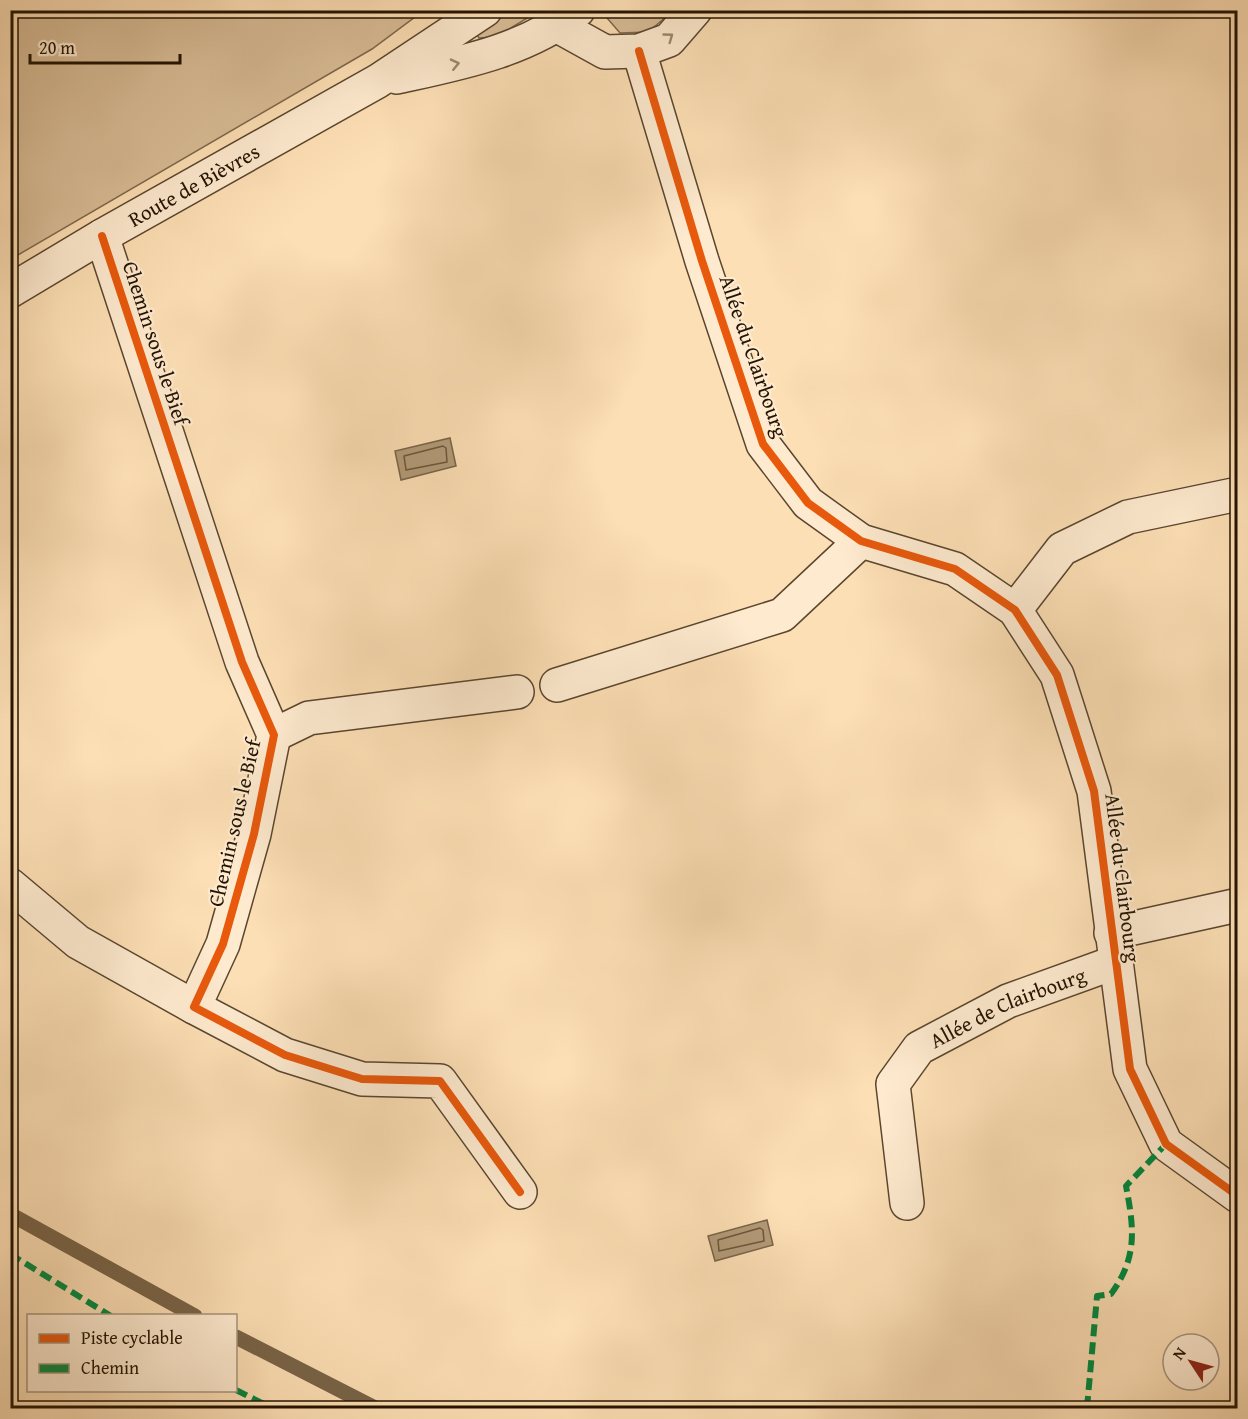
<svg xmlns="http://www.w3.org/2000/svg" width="1248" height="1419" font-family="'Gentium Book Plus',serif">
<rect width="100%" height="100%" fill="#fddfb5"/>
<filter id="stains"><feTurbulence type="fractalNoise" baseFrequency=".00333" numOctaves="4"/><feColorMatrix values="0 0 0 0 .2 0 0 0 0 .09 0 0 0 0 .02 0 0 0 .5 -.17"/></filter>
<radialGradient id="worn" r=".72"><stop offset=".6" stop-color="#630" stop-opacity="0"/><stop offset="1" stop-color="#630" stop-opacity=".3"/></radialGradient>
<path fill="#d8bc96" stroke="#7e684c" stroke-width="1.5" d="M 11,10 L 423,10 L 423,11 L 372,49 L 11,259 Z
M 512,11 L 539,11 L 496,37 L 479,38 L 475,32 Z
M 601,11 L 601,10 L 673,11 L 648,32 L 620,33 Z"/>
<path fill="#b39a78" stroke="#796448" stroke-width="1.5" d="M 450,438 L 456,466 L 401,480 L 395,451 Z
M 767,1220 L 773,1245 L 715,1261 L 708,1236 Z"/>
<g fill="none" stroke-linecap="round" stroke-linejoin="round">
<path stroke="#6b563c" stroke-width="1.5" d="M 443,446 L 446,448 L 447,462 L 406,470 L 404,456 Z
M 760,1228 L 763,1230 L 764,1241 L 719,1251 L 718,1240 Z"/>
<path stroke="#796448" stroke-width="15" d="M 10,1214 L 195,1316
M 236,1337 L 375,1408"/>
<g stroke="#5a462e" stroke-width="36">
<g id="minor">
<path d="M 565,10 L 558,26 L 605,52 L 639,51 L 669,40 L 695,10"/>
<path d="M 639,51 L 702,261 L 763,444 L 808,503 L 861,541 L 955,569 L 1015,610 L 1057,675 L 1094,791 L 1130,1069 L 1166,1144 L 1238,1196"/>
<path d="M 397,77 C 461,63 525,51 578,10"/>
<path d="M 102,236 L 242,662 L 274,735 L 254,834 L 223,944 L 194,1007 L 285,1055 L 362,1079 L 440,1081 L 520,1192"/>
<path id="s1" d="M 10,291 L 102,236 L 378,81 L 485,10"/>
<path d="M 1015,610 L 1062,549 L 1128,517 L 1238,494"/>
<path d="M 557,685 L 782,615 L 861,541"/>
<path d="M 274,735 L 309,718 L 517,692"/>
<path d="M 10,885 L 78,942 L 194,1007"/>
<path d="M 1111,933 L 1238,905"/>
<path id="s2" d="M 907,1203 L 893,1084 L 919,1048 L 1008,1001 L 1116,962"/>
</g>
</g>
<use href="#minor" stroke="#feeacf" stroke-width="33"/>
<path stroke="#00873e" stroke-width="6" stroke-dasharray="12 6" stroke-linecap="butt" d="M 10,1254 L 111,1316
M 236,1390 L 272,1408
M 1087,1408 L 1097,1296 L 1111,1294 C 1138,1257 1134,1228 1126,1186 L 1166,1144"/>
<g stroke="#feeacf" stroke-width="11">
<path id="cycleway" d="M 639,51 L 702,261 L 763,444 L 808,503 L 861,541 L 955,569 L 1015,610 L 1057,675 L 1094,791 L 1130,1069 L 1166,1144 L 1238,1196
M 102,236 L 242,662 L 274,735 L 254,834 L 223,944 L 194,1007 L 285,1055 L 362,1079 L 440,1081 L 520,1192"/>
</g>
<use href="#cycleway" stroke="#e8590c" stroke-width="8"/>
</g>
<defs><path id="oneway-chevron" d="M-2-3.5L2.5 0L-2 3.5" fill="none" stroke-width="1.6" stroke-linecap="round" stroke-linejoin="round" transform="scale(1.5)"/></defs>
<g stroke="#9b8972">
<use href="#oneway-chevron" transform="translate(669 37) rotate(-36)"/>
<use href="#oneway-chevron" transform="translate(455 64) rotate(-13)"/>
</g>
<g text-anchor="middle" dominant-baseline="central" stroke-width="4.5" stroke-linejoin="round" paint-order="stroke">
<g font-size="21" fill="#231301" stroke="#feeacf">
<text stroke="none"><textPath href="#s1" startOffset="212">Route de Bièvres</textPath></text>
<text transform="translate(156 343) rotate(72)">Chemin sous le Bief</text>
<text transform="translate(754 356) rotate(71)">Allée du Clairbourg</text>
<text transform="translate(234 823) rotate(-77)">Chemin sous le Bief</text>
<text transform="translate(1123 878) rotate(83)">Allée du Clairbourg</text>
<text stroke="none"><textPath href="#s2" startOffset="262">Allée de Clairbourg</textPath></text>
</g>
</g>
<rect width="1248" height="1419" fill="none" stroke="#fddfb5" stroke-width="36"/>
<rect x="12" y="12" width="1224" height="1395" fill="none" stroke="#231301" stroke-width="3"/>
<rect x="18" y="18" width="1212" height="1383" fill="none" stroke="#231301" stroke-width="1.5"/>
<rect x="27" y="1314" width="210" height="78" fill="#feeacf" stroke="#a6947d" stroke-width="1.5"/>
<rect x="39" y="1334" width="30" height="9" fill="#e8590c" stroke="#a6947d" stroke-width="1.5"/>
<text x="81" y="1344" font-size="18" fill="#231301">Piste cyclable</text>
<rect x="39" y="1364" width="30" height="9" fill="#00873e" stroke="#a6947d" stroke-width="1.5"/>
<text x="81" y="1374" font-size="18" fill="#231301">Chemin</text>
<g transform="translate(1191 1362) rotate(306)"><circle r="28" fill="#feeacf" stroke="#a6947d" stroke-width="1.5"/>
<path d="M0-4.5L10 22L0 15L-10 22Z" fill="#8f2418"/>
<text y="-9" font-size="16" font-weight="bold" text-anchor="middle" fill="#231301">N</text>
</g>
<path d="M30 54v9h150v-9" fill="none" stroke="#231301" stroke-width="3"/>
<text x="39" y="54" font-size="18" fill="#231301" stroke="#feeacf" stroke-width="4.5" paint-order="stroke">20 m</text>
<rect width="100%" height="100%" filter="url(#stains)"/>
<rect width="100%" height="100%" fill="url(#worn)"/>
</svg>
